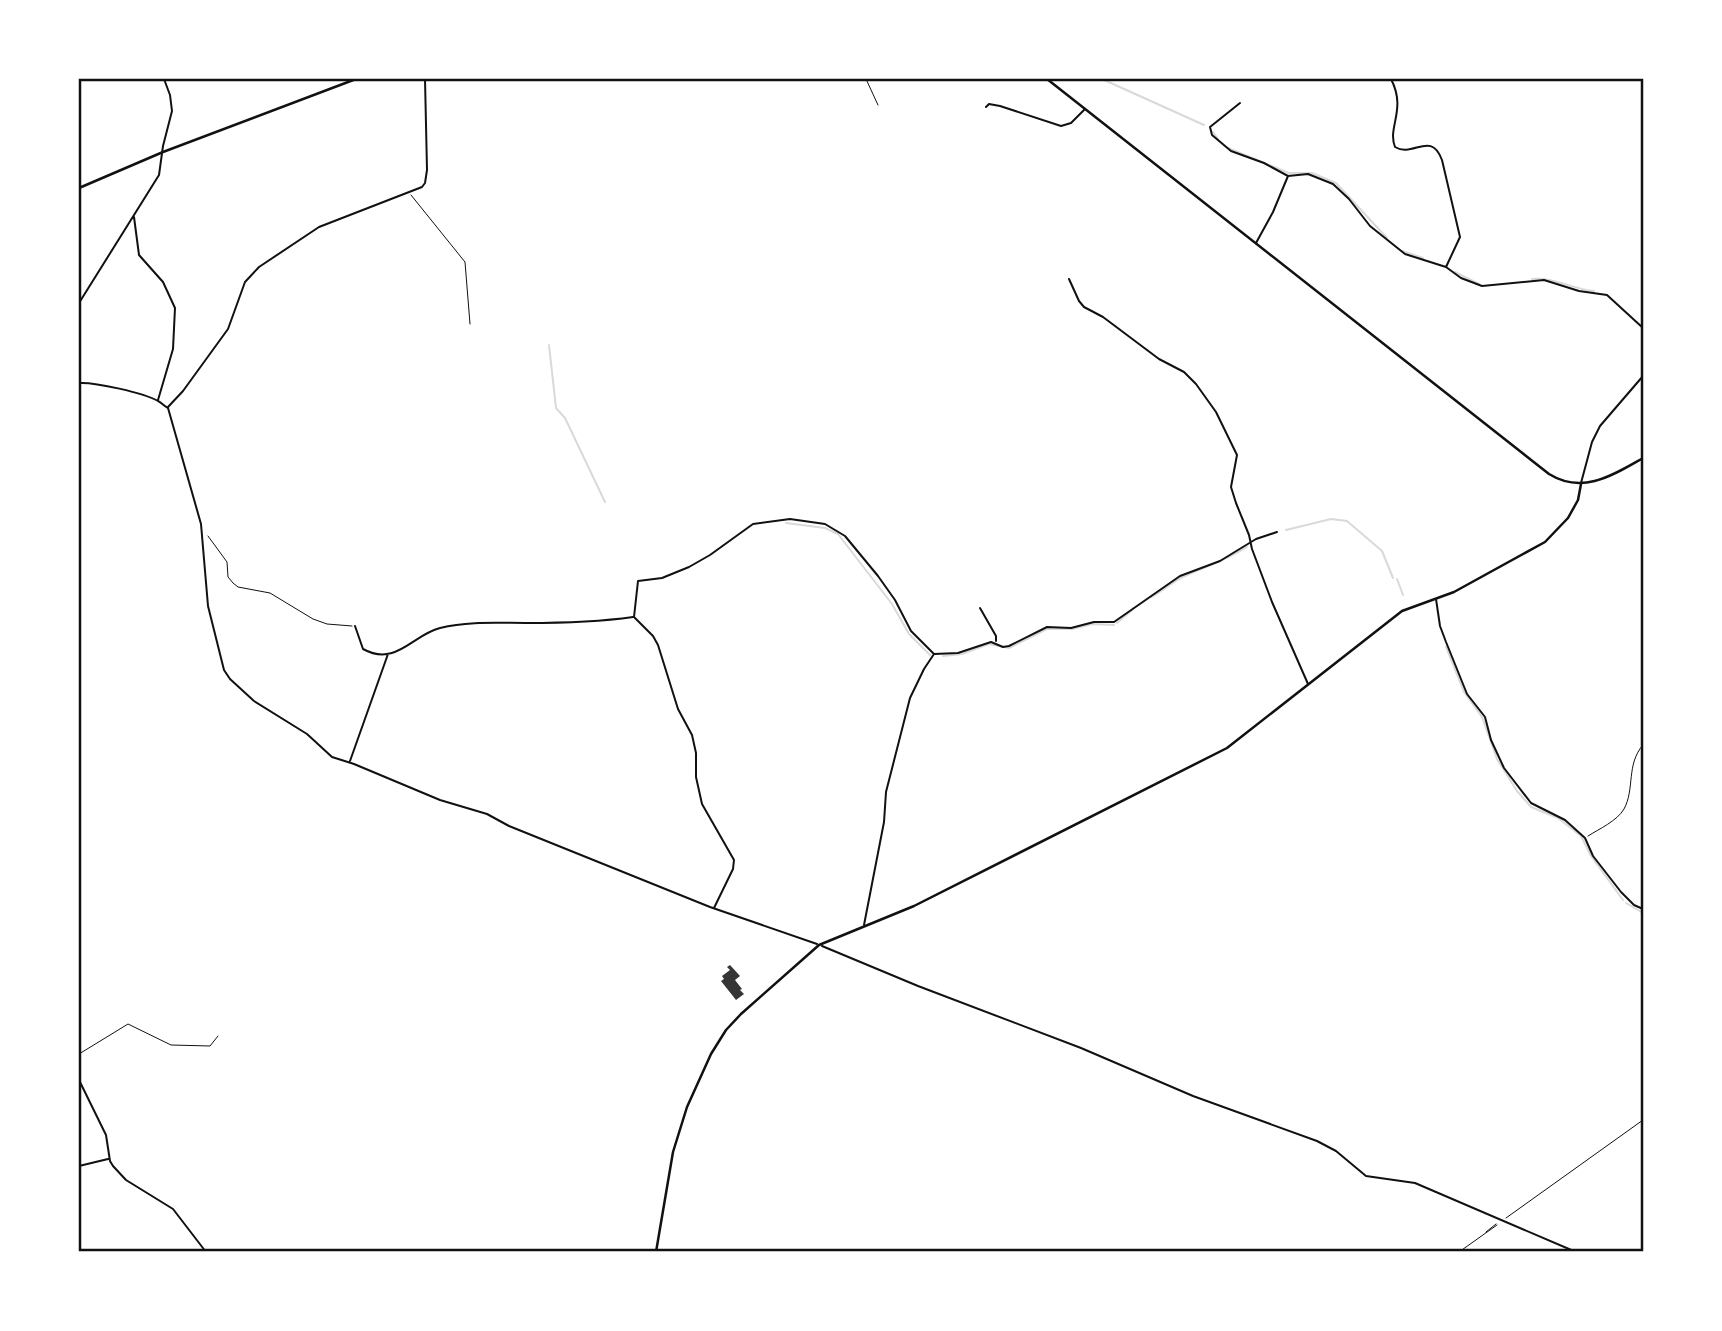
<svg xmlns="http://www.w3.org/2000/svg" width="1722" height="1331" font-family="'Sofia Sans Condensed',sans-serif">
<rect width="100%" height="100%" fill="#fff"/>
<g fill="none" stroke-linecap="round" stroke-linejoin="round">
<path stroke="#d9d9d9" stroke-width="2" d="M 1102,79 L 1204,125
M 1213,132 L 1218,139
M 1228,148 L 1289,173 L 1312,173 L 1336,183 L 1387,238
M 1402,251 L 1423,258
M 1455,272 L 1479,284
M 1532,279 C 1554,277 1572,289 1594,291
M 549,345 L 556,408 L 565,418 L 605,502
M 786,523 L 825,528 L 838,534 L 892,604 L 909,634 L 930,655
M 1286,530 L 1331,519 L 1347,521 L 1382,551 L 1393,578
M 1397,579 L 1403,595
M 1151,597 C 1163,591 1173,581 1185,576 C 1206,566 1227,560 1247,547
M 1117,623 L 1132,610
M 1446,647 L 1464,692 L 1482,717 L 1497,759 L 1517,791 L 1531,807 L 1558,818 L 1581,836 L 1591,856 L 1623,900
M 943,656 L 962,654 L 989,644 L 1009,648 L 1047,629 L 1072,629 L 1092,624 L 1114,625
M 1626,903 L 1643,913"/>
</g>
<path fill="#353535" d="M 730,965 L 740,976 L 735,980 L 742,989 L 740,990 L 744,994 L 736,1000 L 721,981 L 724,979 L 722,976 L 730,970 L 727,967 Z"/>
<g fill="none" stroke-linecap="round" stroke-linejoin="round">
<path stroke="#111" stroke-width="1" d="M 866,79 L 878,105
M 411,195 L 465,262 L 470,324
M 208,536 L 227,562 L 228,577 L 233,583 L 238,587 L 270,593 L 313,619 L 327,624 L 352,626
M 1588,836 C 1599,829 1617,821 1624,809 C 1635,789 1626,764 1643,745
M 79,1054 L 128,1024 L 171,1045 L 210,1046 L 218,1036
M 1506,1218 L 1643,1120
M 1486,1232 L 1496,1224
M 1459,1252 L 1497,1225"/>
<path stroke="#111" stroke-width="2" d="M 1391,79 C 1407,110 1387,127 1395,147 C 1413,158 1431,130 1442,160 L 1460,237 L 1446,267
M 1240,103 L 1210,127 L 1212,135 L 1231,151 L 1264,163 L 1288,176 L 1308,174 L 1333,184 L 1349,199 L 1370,226 L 1405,254 L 1446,267 L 1461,278 L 1482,286 L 1544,280 L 1579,291 L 1607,295 L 1643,328
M 986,107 L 989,104 L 1000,106 L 1061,126 L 1071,123 L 1085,109
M 134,217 L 139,255 L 163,282 L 175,308 L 173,349 L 158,400
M 1256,243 L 1273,212 L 1288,176
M 1069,279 L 1079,301 L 1084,307 L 1103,317 L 1159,359 L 1184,372 L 1196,384 L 1216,412 L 1237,455 L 1231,487 L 1236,503 L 1249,535 L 1252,549 L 1272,602 L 1308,684
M 79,303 L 159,175 L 163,146 L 172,111 L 170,95 L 164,79
M 79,383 C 95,382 144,393 158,401 C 162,403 164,406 168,408 L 201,524 L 208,606 L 224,670 L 230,679 L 254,701 L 307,734 L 332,757 L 354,764 L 440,800 L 487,814 L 509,826 L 710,907 L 817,944
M 168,407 L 183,391 L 228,329 L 245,282 L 259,267 L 319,227 L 422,187 L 425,183 L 427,170 L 425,79
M 1581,483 L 1592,442 L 1600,426 L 1643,376
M 1436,599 L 1440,626 L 1446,642 L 1467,694 L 1485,717 L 1491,740 L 1504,768 L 1531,803 L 1565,820 L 1585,838 L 1593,856 L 1621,892 L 1634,905 L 1643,909
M 980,608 L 996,636 L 996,641
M 355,626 L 363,649 C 396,667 412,635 440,628 C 468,621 497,623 526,623 C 561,623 598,622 633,617
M 934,654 L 958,653 L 991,642 L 1003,647 L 1009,646 L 1047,627 L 1071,628 L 1094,622 L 1114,622 L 1180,576 L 1220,561 L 1256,539 L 1277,532
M 350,761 L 388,654
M 714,908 L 733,869 L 734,860 L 702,804 L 696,777 L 696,753 L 692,735 L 678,709 L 658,645 L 653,636 L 634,617 L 638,581 L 662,578 L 689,567 L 710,555 L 753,524 L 790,519 L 825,524 L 845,536 L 878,576 L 895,600 L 911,631 L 934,654
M 864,925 L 884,822 L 886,792 L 910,698 L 924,669 L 934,654
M 822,946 L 918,986 L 1081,1048 L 1193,1096 L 1317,1141 L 1336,1151 L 1366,1176 L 1415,1183 L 1576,1252
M 79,1080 L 106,1135 L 110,1161 L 113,1166 L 126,1180 L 173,1209 L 206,1252
M 79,1166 L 108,1159"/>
<path stroke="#111" stroke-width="2.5" d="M 656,1252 L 673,1152 L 687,1107 L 711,1054 L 726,1030 L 741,1014 L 819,945 L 914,906 L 1227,748 L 1402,611 L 1454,592 L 1545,542 L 1568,518 L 1578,500 L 1581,484"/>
<path stroke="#111" stroke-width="2.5" d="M 1047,79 L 1549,474 C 1583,495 1613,475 1643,458
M 79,188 L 163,152 L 356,79"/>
</g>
<rect width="1722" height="1331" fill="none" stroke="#ffffff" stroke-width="161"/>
<rect x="80" y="80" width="1562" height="1170" fill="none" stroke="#111" stroke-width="2.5"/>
</svg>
